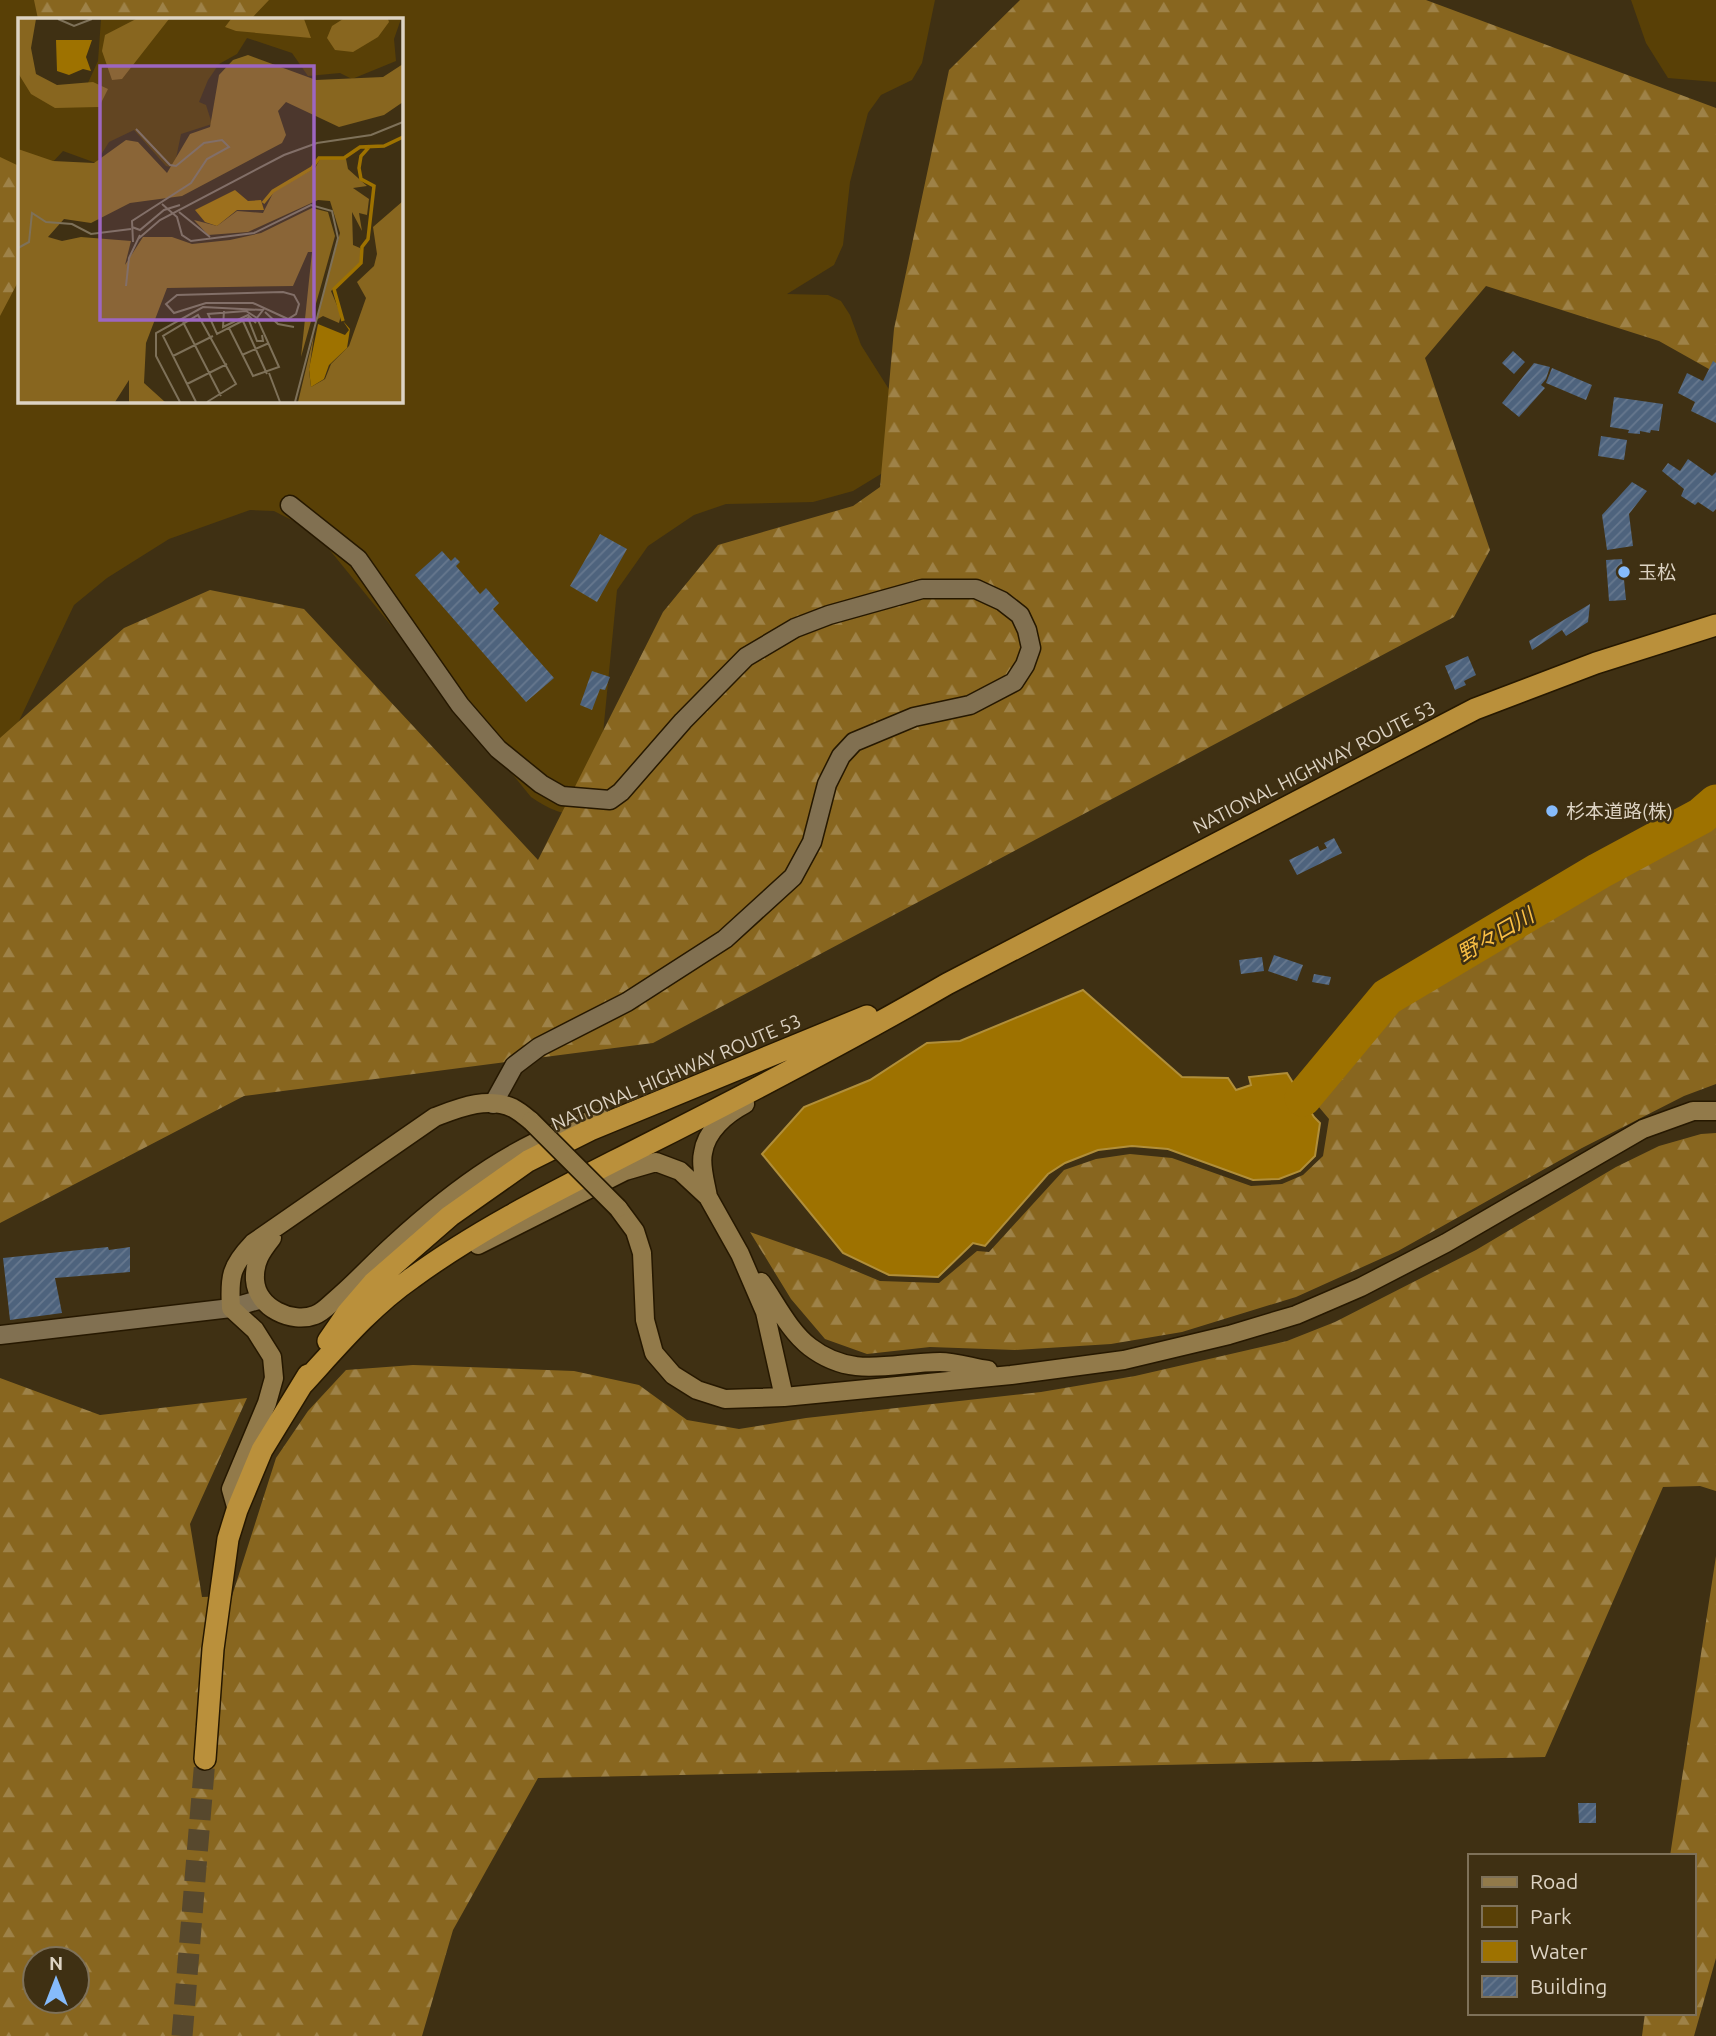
<svg xmlns="http://www.w3.org/2000/svg" width="1716" height="2036" font-family="Ubuntu,'Noto Sans JP',sans-serif">
<defs>
<pattern id="forest-firs" width="22" height="20" patternUnits="userSpaceOnUse" patternTransform="scale(1.75)"><rect width="22" height="20" fill="#88661f"/><path d="M5 1l3.5 6h-7zM16 11l3.5 6h-7z" fill="#9e8248"/></pattern>
<pattern id="building-hatch" width="6" height="6" patternUnits="userSpaceOnUse" patternTransform="scale(1.75)"><rect width="6" height="6" fill="#4e637d"/><path d="M-1 1l2-2M0 6l6-6M5 7l2-2" fill="none" stroke="#67788e"/></pattern>
</defs>
<rect width="100%" height="100%" fill="#3f3013"/>
<path fill="#594006" fill-rule="evenodd" d="M 0,0 L 935,0 L 922,63 L 912,80 L 881,95 L 868,113 L 850,182 L 843,245 L 834,265 L 787,294 L 828,295 L 841,301 L 850,315 L 861,345 L 897,402 L 894,466 L 853,491 L 813,502 L 726,504 L 694,515 L 648,546 L 617,590 L 595,816 C 572,819 549,810 531,797 L 315,532 L 274,511 L 250,510 L 169,539 L 107,578 L 74,605 L 0,761 ZM 19,19 L 401,19 L 401,401 L 19,401 Z
M 1631,0 L 1716,0 L 1716,82 L 1668,78 L 1646,43 Z"/>
<path fill="url(#forest-firs)" fill-rule="evenodd" d="M 34,0 L 269,0 L 251,19 L 38,19 Z
M 1020,0 L 1426,0 L 1716,108 L 1716,373 L 1659,341 L 1486,286 L 1425,358 L 1490,550 L 1454,617 L 653,1043 L 244,1096 L 0,1223 L 0,738 L 124,628 L 210,590 L 304,609 L 538,860 L 663,612 L 718,545 L 853,506 L 880,487 L 894,329 L 949,70 Z
M 0,157 L 19,166 L 19,280 L 0,316 Z
M 1716,817 L 1716,1084 L 1684,1096 L 1582,1148 L 1398,1251 L 1296,1297 L 1182,1332 L 1111,1344 L 1015,1350 L 930,1347 L 867,1354 L 825,1339 L 791,1299 L 750,1232 L 827,1259 L 880,1281 L 939,1283 L 977,1251 L 989,1252 L 1064,1170 L 1096,1159 L 1130,1154 L 1172,1158 L 1251,1186 L 1282,1184 L 1303,1175 L 1323,1156 L 1329,1119 L 1313,1100 L 1396,1002 Z
M 1716,1133 L 1716,1491 L 1700,1486 L 1663,1487 L 1545,1757 L 538,1778 L 453,1930 L 422,2036 L 0,2036 L 0,1378 L 100,1415 L 247,1398 L 190,1524 L 202,1597 L 232,1596 L 276,1458 L 308,1411 L 346,1370 L 413,1365 L 574,1371 L 639,1385 L 687,1420 L 739,1429 L 806,1418 L 1041,1392 L 1135,1376 L 1287,1341 L 1335,1322 L 1476,1250 L 1616,1167 L 1659,1146 L 1701,1134 ZM 35,1959 L 77,1959 L 77,2001 L 35,2001 Z
M 1716,1556 L 1716,1958 L 1694,2036 L 1642,2036 L 1645,2013 L 1693,2013 L 1693,1856 L 1670,1856 Z"/>
<path fill="#9e7200" stroke="#b18f3a" stroke-width="2" d="M 1083,990 L 1182,1077 L 1228,1078 L 1236,1090 L 1251,1085 L 1249,1077 L 1287,1073 L 1314,1117 L 1320,1123 L 1315,1156 L 1300,1171 L 1279,1179 L 1253,1180 L 1168,1149 L 1132,1146 L 1098,1150 L 1065,1163 L 1048,1174 L 985,1246 L 973,1243 L 938,1277 L 889,1275 L 843,1253 L 762,1154 L 804,1107 L 870,1080 L 927,1043 L 960,1041 Z"/>
<g fill="none" stroke-linecap="round" stroke-linejoin="round">
<path stroke="#9e7200" stroke-width="37" d="M 1303,1098 L 1387,997 L 1599,871 L 1701,816 L 1716,803"/>
</g>
<path fill="url(#building-hatch)" d="M 1513,351 L 1525,362 L 1514,374 L 1502,363 Z
M 1713,361 L 1716,363 L 1716,423 L 1691,411 L 1695,402 L 1678,393 L 1687,373 L 1703,381 Z
M 1534,363 L 1550,367 L 1546,379 L 1541,385 L 1545,388 L 1519,417 L 1502,403 Z
M 1552,368 L 1592,385 L 1586,400 L 1546,383 Z
M 1614,397 L 1663,404 L 1659,431 L 1651,430 L 1650,433 L 1640,431 L 1640,434 L 1628,433 L 1629,430 L 1610,427 Z
M 1601,436 L 1627,440 L 1624,460 L 1598,456 Z
M 1688,459 L 1712,476 L 1716,472 L 1716,509 L 1713,512 L 1698,502 L 1695,505 L 1681,496 L 1684,489 L 1662,471 L 1668,463 L 1680,471 Z
M 1632,482 L 1647,491 L 1629,514 L 1633,546 L 1607,550 L 1602,515 Z
M 600,534 L 627,549 L 597,602 L 570,586 Z
M 442,551 L 451,561 L 455,557 L 460,562 L 456,566 L 480,594 L 486,588 L 499,603 L 493,609 L 554,678 L 526,702 L 415,575 Z
M 1622,559 L 1626,600 L 1609,601 L 1606,560 Z
M 1590,604 L 1588,622 L 1566,636 L 1562,630 L 1532,650 L 1529,641 Z
M 1468,656 L 1476,675 L 1464,681 L 1466,685 L 1455,690 L 1445,666 Z
M 592,671 L 610,677 L 605,690 L 600,689 L 592,710 L 580,705 Z
M 1334,838 L 1342,853 L 1297,875 L 1289,860 L 1318,846 L 1320,851 L 1327,848 L 1324,843 Z
M 1274,955 L 1303,965 L 1297,981 L 1268,971 Z
M 1262,957 L 1264,971 L 1241,974 L 1239,960 Z
M 1314,974 L 1331,977 L 1329,985 L 1312,982 Z
M 108,1247 L 109,1250 L 130,1247 L 130,1272 L 55,1278 L 62,1313 L 10,1320 L 3,1258 Z
M 1578,1803 L 1596,1803 L 1596,1823 L 1579,1823 Z"/>
<g fill="none" stroke-linecap="round" stroke-linejoin="round">
<path stroke="#57482d" stroke-width="21" stroke-dasharray="21 10" stroke-linecap="butt" d="M 182,2036 L 205,1759"/>
<g stroke="#261800" stroke-width="21">
<path id="street" d="M 290,505 L 358,559 L 460,705 L 498,749 L 541,784 L 562,796 L 610,800 L 621,792 L 683,721 L 746,657 L 795,628 L 829,615 L 922,589 L 976,589 L 1002,601 L 1020,615 L 1027,630 L 1031,648 L 1025,665 L 1014,682 L 970,705 L 914,717 L 854,742 L 841,756 L 827,784 L 812,842 L 793,877 L 725,939 L 627,1002 L 539,1047 L 514,1066 L 493,1104
M 0,1335 L 231,1308 L 262,1299"/>
</g>
<g stroke="#261800" stroke-width="21">
<path id="secondary" d="M 708,1197 C 706,1184 700,1166 703,1153 C 706,1131 726,1114 745,1104
M 618,1208 L 635,1231 L 642,1253 L 645,1320 L 654,1353 L 673,1375 L 697,1390 L 725,1399 L 784,1397 L 1011,1375 L 1124,1360 L 1229,1335 L 1296,1315 L 1361,1287 L 1446,1243 L 1643,1129 L 1693,1111 L 1716,1111
M 272,1238 C 261,1252 254,1262 255,1280 C 257,1308 292,1324 315,1315 C 323,1312 329,1305 336,1299 C 356,1282 374,1262 394,1244 C 453,1190 523,1137 601,1118
M 478,1245 L 625,1171 L 656,1162 L 680,1171 L 708,1197 L 740,1254 L 765,1312 L 784,1397
M 761,1282 C 776,1303 789,1331 810,1347 C 853,1380 893,1362 940,1362 C 956,1362 973,1368 988,1370
M 237,1510 L 231,1489 L 267,1403 L 274,1378 L 272,1357 L 255,1330 L 231,1308 C 229,1276 231,1266 253,1243 L 435,1117 C 459,1108 487,1096 513,1108 C 519,1111 526,1117 531,1121"/>
</g>
<g stroke="#261800" stroke-width="24">
<path id="highway" d="M 328,1341 L 348,1312 L 373,1283 L 450,1216 L 528,1161 L 590,1130 L 867,1016
M 302,1385 C 336,1348 370,1307 412,1278 C 483,1226 564,1187 642,1147 C 745,1095 847,1042 947,984 L 1475,709 L 1596,663 L 1716,625
M 205,1759 L 213,1649 L 228,1539 L 237,1510 L 262,1450 L 308,1375"/>
</g>
<use href="#street" stroke="#817051" stroke-width="18"/>
<use href="#secondary" stroke="#927a4a" stroke-width="18"/>
<use href="#highway" stroke="#ba903b" stroke-width="21"/>
<g stroke="#261800" stroke-width="21" stroke-linecap="butt">
<path id="secondary-bridge" d="M 531,1121 L 618,1208"/>
</g>
<use href="#secondary-bridge" stroke="#927a4a" stroke-width="18"/>
</g>
<g fill="#86bbfb" stroke="#3f3013" stroke-width="2.5">
<circle cx="1624" cy="572" r="7"/>
<circle cx="1552" cy="811" r="7"/>
</g>
<g text-anchor="middle" dominant-baseline="central" stroke-width="5" stroke-linejoin="round" paint-order="stroke">
<g font-size="19" fill="#ddd3c3" stroke="#3f3013" text-anchor="start">
<text x="1638" y="572">玉松</text>
<text x="1566" y="811">杉本道路(株)</text>
</g>
<g font-size="19" fill="#ddd3c3" stroke="#3f3013">
<text transform="translate(1314 767) rotate(-27)">NATIONAL HIGHWAY ROUTE 53</text>
<text transform="translate(676 1072) rotate(-23)">NATIONAL HIGHWAY ROUTE 53</text>
</g>
<g font-size="21" font-style="italic" fill="#fbc045" stroke="#3f3013">
<text transform="translate(1495 934) rotate(-30)">野々口川</text>
</g>
</g>
<g transform="translate(18 18)">
<rect width="385" height="385" fill="#3f3013"/>
<path d="M 83,1 L 383,1 L 376,21 L 378,43 L 334,61 L 322,55 L 290,58 L 274,35 L 229,20 L 219,36 L 201,46 L 190,62 L 181,84 L 188,87 L 194,106 L 163,116 L 156,150 L 148,148 L 116,112 L 91,124 L 78,145 L 45,133 L 32,147 L 0,135 L 0,47 L 32,72 L 69,67 L 80,43 Z" fill="#594006"/>
<path d="M 0,1 L 18,1 L 13,30 L 18,56 L 39,67 L 75,64 L 90,71 L 81,89 L 37,90 L 13,76 L 0,55 ZM 118,1 L 151,1 L 104,61 L 94,62 L 84,33 L 87,17 ZM 213,1 L 286,1 L 293,20 L 218,13 L 207,9 ZM 325,1 L 370,1 L 371,4 L 360,19 L 335,34 L 317,32 L 309,20 L 314,8 ZM 230,37 L 298,62 L 365,59 L 385,46 L 385,84 L 366,97 L 321,109 L 268,84 L 260,93 L 268,117 L 264,125 L 164,178 L 112,185 L 73,205 L 46,201 L 30,219 L 44,223 L 63,219 L 113,223 L 107,247 L 125,219 L 154,219 L 174,226 L 212,222 L 243,215 L 294,190 L 310,194 L 317,218 L 283,339 L 294,234 L 290,234 L 275,268 L 149,270 L 128,325 L 126,365 L 147,384 L 111,384 L 111,362 L 97,384 L 0,384 L 0,131 L 35,143 L 76,145 L 108,122 L 120,124 L 149,155 L 172,116 L 192,109 L 201,57 L 215,42 ZM 302,141 L 328,141 L 330,151 L 349,168 L 335,170 L 351,181 L 349,197 L 341,195 L 344,213 L 334,194 L 335,227 L 342,230 L 342,245 L 313,273 L 323,297 L 321,305 L 305,298 L 298,302 L 322,215 L 312,183 L 300,182 L 230,214 L 190,217 L 176,202 L 199,208 L 219,193 L 245,195 L 256,173 L 297,150 ZM 385,183 L 385,384 L 280,384 L 296,317 L 291,353 L 293,369 L 307,361 L 313,346 L 331,328 L 348,280 L 339,264 L 356,248 L 359,236 L 355,209 Z" fill="#88661f"/>
<path d="M 38,22 L 74,22 L 68,39 L 73,53 L 65,51 L 51,57 L 39,53 ZM 217,172 L 230,183 L 243,182 L 246,192 L 219,192 L 199,208 L 187,204 L 177,192 ZM 325,303 L 332,311 L 329,330 L 311,347 L 306,361 L 293,369 L 291,351 L 300,306 L 327,317 L 331,312 Z" fill="#9e7200"/>
<path fill="none" stroke="#9e7200" stroke-width="3.5" d="M 245,185 L 255,173 L 294,150 L 301,140 L 326,140 L 342,129 L 366,128 L 385,119M 325,303 L 316,271 L 343,245 L 344,229 L 350,221 L 356,168 L 343,161 L 341,150 L 343,138 L 352,128"/>
<path fill="none" stroke="#7e7159" stroke-width="2" d="M 40,1 L 56,8 L 74,1M 144,186 L 159,199 L 164,217 L 173,223 L 236,215 L 293,187 L 314,193 L 320,220 L 277,384M 161,194 L 192,219M 114,209 L 122,212 L 146,192 L 162,187M 120,221 L 142,202 L 266,137 L 299,125 L 353,117 L 385,104M 115,224 L 114,203 L 173,165 L 189,141 L 211,129 L 204,122 L 186,125 L 158,148 L 152,147 L 118,111M 0,230 L 11,224 L 14,195 L 28,204 L 54,206 L 73,216 L 113,211M 108,268 L 111,240 L 122,217M 265,274 L 276,277 L 281,286 L 278,296 L 270,301 L 235,285 L 188,285 L 156,295 L 148,286 L 159,277 ZM 206,293 L 205,309 L 230,297 L 238,305M 247,294 L 260,306 L 276,309M 239,300 L 228,293 L 190,296 L 199,316 L 230,300 L 239,323 L 245,323 L 244,317M 225,303 L 249,356M 165,304 L 203,378M 224,337 L 251,325M 155,338 L 195,318M 251,355 L 262,384M 169,366 L 209,346M 162,384 L 138,338 L 138,315 L 185,289 L 245,292 L 239,300 L 261,349 L 235,358 L 211,310M 178,384 L 145,318 L 180,297 L 218,366 L 189,384"/>
<path fill="#9d66c0" fill-opacity="0.15" stroke="#9d66c0" stroke-width="3.5" d="M 82,48 L 296,48 L 296,302 L 82,302 Z"/>
<rect width="385" height="385" fill="none" stroke="#ddd3c3" stroke-width="3.5"/>
</g>
<rect x="1468" y="1854" width="228" height="161" fill="#3f3013" stroke="#7e7159" stroke-width="2"/>
<rect x="1482" y="1877" width="35" height="10" fill="#927a4a" stroke="#7e7159" stroke-width="2"/>
<text x="1530" y="1889" font-size="21" fill="#ddd3c3">Road</text>
<rect x="1482" y="1906" width="35" height="21" fill="#594006" stroke="#7e7159" stroke-width="2"/>
<text x="1530" y="1924" font-size="21" fill="#ddd3c3">Park</text>
<rect x="1482" y="1941" width="35" height="21" fill="#9e7200" stroke="#7e7159" stroke-width="2"/>
<text x="1530" y="1959" font-size="21" fill="#ddd3c3">Water</text>
<rect x="1482" y="1976" width="35" height="21" fill="url(#building-hatch)" stroke="#7e7159" stroke-width="2"/>
<text x="1530" y="1994" font-size="21" fill="#ddd3c3">Building</text>
<g transform="translate(56 1980)"><circle r="33" fill="#3f3013" stroke="#7e7159" stroke-width="2"/>
<path d="M0-5L12 26L0 18L-12 26Z" fill="#86bbfb"/>
<text y="-10" font-size="19" font-weight="bold" text-anchor="middle" fill="#ddd3c3">N</text>
</g>
</svg>
